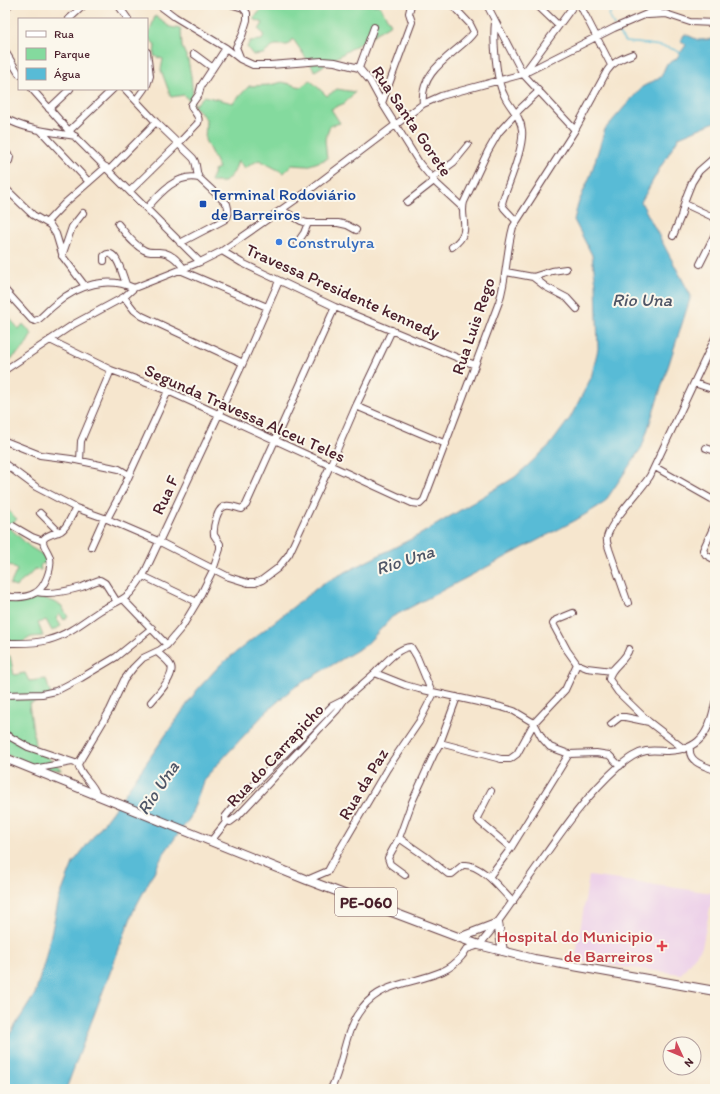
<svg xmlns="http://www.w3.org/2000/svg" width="720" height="1094" font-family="Itim,sans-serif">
<rect width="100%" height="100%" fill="#fbf7ec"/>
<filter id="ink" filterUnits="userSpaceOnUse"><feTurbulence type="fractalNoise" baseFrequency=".025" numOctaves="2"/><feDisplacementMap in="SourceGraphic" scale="8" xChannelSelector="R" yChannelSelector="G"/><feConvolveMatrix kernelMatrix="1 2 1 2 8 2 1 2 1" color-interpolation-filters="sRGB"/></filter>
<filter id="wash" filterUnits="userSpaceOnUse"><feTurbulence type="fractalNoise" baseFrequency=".012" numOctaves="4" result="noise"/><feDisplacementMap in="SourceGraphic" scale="16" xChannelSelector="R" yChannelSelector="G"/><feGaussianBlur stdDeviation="0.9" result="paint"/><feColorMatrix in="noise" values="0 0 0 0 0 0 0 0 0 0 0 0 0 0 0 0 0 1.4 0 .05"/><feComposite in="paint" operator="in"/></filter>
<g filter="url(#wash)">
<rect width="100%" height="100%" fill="#f6e6ce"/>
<path fill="#edd1e9" d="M 589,876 L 713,893 L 702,947 L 681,974 L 575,961 Z"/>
<path fill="#84da9e" stroke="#677c64" d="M 262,5 L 379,5 L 391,24 L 315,71 L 293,39 L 288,45 L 275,45 L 263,54 L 253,55 L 247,47 L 250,41 L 262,40 L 264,34 L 259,30 L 263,23 L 253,19 L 260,11 Z
M 155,16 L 170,27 L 181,29 L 182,47 L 188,60 L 191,76 L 194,106 L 204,96 L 233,103 L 249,86 L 270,85 L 282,82 L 301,87 L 310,80 L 327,96 L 337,89 L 355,92 L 345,103 L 331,109 L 340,123 L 330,126 L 325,140 L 327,159 L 307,166 L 292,165 L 284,173 L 259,160 L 245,168 L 238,161 L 234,172 L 225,182 L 211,182 L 214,170 L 219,168 L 205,140 L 206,119 L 184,95 L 171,97 L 161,70 L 163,59 L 154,56 L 155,45 L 148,37 Z
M 5,313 L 19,329 L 23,324 L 32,334 L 24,348 L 5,364 Z
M 5,498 L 6,499 L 8,510 L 17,519 L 9,527 L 30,547 L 45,556 L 48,561 L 48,568 L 43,563 L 40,566 L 41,570 L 34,569 C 30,577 23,579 16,587 L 10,585 L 17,570 L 8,564 L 5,564 Z
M 44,598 L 61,605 L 68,617 L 64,620 L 60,614 L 56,618 L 61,626 L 52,631 L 46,620 L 38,623 L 43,636 L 31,637 L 21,643 L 5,647 L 5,602 Z
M 5,655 L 10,656 L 14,675 L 25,673 L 29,681 L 46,679 L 51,696 L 29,704 L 36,752 L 46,756 L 62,769 L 45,770 L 5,754 Z"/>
<path fill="#58bbd6" stroke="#516d80" d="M 685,34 L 698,40 L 715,39 L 715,122 L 679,137 L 660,168 L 641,202 L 691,296 L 642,447 L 604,503 L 576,520 L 392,617 L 366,645 L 293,688 L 264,714 L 204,779 L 190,818 L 164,853 L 133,912 L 66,1089 L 5,1089 L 5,1042 L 35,994 L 45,960 L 59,899 L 73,863 L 112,812 L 197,690 L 220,665 L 322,584 L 421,534 L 515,477 L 550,445 L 570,418 L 591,378 L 598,349 L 596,284 L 592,255 L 574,220 L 578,204 L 591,174 L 605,129 L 642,87 L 661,77 L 666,65 L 676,59 L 686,45 L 680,40 Z"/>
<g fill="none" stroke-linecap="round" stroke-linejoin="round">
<path stroke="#58bbd6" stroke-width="1.5" d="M 614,26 L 609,15 L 615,5
M 616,30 L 625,42 C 638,43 673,45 682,54"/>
</g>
</g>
<g filter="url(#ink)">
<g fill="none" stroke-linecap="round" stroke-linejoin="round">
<g stroke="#643d43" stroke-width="8">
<path id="minor" d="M 118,5 L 128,19
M 159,5 L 175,17 L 226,48 L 240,59 L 253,65 L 270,65 L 322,61 L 335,62 L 359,68 L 370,81 L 382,103 L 420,164 L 437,184 L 462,207
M 233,5 L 243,8 L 247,13 L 247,20 L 242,36 L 236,47 L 240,57
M 487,5 L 523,74 L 575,130
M 537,5 L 558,25
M 580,5 L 611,65
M 5,9 L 9,5
M 648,15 L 666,14 L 690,22 L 715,23
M 69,19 L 84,5
M 495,22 C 493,39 496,80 504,95 C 509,107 521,116 522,130 C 524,144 513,173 508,186 C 506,192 503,198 502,204 L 504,208 L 516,221
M 5,51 L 19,74
M 147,52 L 150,76 L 147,85
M 194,54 L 213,68
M 359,68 L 374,27
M 524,73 L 574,5
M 32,89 L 69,131 L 200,262
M 125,89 L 156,122 L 193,158 C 198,164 195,171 199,178 L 227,204 C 229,211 230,216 224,220 L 180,243
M 136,100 L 144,89
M 382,103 L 412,22 L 409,13 L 411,5
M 423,104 C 420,78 440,63 458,48 C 464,43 470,38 474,32 L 470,24 L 452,5
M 49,109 L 70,89
M 5,118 C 25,130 52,132 75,136
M 41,131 L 89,182
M 69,131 L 113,89
M 5,151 L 10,157 L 9,161 L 5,165
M 109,170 L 156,122
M 432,178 L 454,162 L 468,145
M 5,188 L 33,215 L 50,225 L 56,234 L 63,257 L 85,286
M 130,191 L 178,144 L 198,123 C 201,115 192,112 191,105 L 199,94 L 201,86 L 226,48
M 407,202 L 434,181
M 685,204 L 715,218
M 147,208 C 160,193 177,173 199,178
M 282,210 L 301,221 L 307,223 L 338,223 L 347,225 L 356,230
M 47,222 L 65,203 L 106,167
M 118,224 C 125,232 133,245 144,250 C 149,253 154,252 159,252 C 170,252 178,260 184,269
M 673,236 L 681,216 L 686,197 L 692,182 L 699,171 L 715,157
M 297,243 L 304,233 L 308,223
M 452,247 C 474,231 459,220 464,202 L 488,151 L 499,132 L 520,109 L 539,91
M 222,251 L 242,263 L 335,307 L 475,365
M 62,256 L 72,227 L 83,213
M 104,261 L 104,256 C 116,245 123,277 126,284
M 700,264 L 715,234
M 180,270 L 267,307
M 506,272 L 533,277 L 552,271 L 566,269
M 533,277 L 546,287 L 567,298 L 577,309
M 5,290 L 32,320 L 35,321 L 39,319 C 45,314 50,308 57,303 C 78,285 108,276 134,288
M 124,297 L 134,310 L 142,316 L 243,363
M 50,340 L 111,370 L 168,391 L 412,503 L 420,504 L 424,500 L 426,495 L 499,302 C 507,277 506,252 513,227 L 575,130 L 607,71 C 613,62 622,58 633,54
M 5,370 L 74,324 L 124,297 L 134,288 L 200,262 L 222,251 L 308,191 L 423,104 L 441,96 L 523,74 L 614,28 L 668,5
M 694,383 L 715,390
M 356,406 L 446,444
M 5,441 L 40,455 L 71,459 L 110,467 L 119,469 L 129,475
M 706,448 L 715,451
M 80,461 L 81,441 L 111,370
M 5,464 L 36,487 L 76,508 L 107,519 L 158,541 L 229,577 L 248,583 L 255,583 L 262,580 L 278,568 L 289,554 L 330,466 L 356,406 L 392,330
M 655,467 L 715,501
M 40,513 L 59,532
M 107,519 L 122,491 L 168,391
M 715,524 L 703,550 L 706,555 L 715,560
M 13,526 L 32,537 L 43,541
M 91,547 L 104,518
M 143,576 L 197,602
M 37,592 C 51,595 68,591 82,587 C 88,585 94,581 100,580 L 105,583 L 117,602
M 5,596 C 15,598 26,598 35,593 C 45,588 52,568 50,558 C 49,553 43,546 43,541 C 44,535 57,533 61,531 C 68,527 72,514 76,508
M 123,599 L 167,645
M 628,603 L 609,549 C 608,545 606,541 607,537 C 612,519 639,493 650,476 L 715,338
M 573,613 L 556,620 L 553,624 L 567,650 L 577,664 L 587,668 L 612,671
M 5,643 C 19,643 34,644 48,640 C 68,635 84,621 101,610 C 110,605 120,602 128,595 C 134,590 138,582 143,576 L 243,363 L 279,281
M 629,649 C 626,661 610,667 609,679 L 618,692 L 649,722 L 684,749
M 375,673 C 384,664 398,647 411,647 L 417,657 L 432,693
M 5,695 L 42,694 L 56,691 L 81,678 L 116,657 L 152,628
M 344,700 L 337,710 L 238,816 L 230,822 L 225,820 L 225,817 L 236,803 L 332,706 L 344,700 L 375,673 L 405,685 L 419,689 L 501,707 L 514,711 L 534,723 L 542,738 L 550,747 L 569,754 L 596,753 L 609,755 L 620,766
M 151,702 C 158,694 175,676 171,666 C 168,660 161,656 157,652
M 611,724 L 620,717 L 625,717 L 649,722
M 5,734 L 28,747 L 78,764
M 440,743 L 501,759 L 510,759 L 517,754 L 534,723 L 565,690 L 577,664
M 690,748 C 688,762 704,766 715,770
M 78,764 L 110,710 L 124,680 L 133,668 L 143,658 L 160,650 L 167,645 L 182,627 L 197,602 L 213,570 L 220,549 L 220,544 L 214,535 C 213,527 217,507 226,506 C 231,505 237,508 242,509 L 246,505 L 335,307
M 78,764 C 80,776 92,781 97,795
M 33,769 L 72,762
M 491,791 L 477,818 L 480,822 L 511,848
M 399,838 L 428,858 L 448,874 L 452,874 L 463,865 C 481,863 501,890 513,902
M 211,841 L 227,821
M 405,875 L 390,864 L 388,858 L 399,838 L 412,802 L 434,754 L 440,743 L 457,697
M 489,877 L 511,848 L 569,754
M 307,880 L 328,871 L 336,856 L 387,769 L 419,722 L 434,693
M 331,1089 C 344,1063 344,1030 362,1008 C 383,981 415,984 443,971 C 450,968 457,962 462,956 C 464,954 465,951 467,949 C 472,947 477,947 481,943 C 498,924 511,903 526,882 C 555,842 581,800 618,767 C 627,760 635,753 646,751 C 653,750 661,751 668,751 C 700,750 709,733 715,703"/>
</g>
<g stroke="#643d43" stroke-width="10">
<path id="major" d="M 5,758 L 307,880 L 479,945 L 534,959 L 715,991
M 459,938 L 498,923 L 503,951"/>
</g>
<use href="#minor" stroke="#fff" stroke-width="6"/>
<use href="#major" stroke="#fff" stroke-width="8"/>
</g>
</g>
<rect fill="#1a4fb4" stroke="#fbf7ec" stroke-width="1.5" x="199" y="200" width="8" height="8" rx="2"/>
<circle fill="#3f7fe0" stroke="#fbf7ec" stroke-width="1.5" cx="279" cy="242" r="4"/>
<path fill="#e0444e" stroke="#fbf7ec" stroke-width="1.5" d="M660 940h4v4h4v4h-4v4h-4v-4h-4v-4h4z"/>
<g text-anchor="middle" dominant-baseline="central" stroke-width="4" stroke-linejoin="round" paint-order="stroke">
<rect fill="#fbf7ec" stroke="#7f6065" stroke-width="1" x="335" y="888" width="62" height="28" rx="3"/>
<g font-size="16" font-weight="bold" fill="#4a1f2b">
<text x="366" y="902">PE-060</text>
</g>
<g font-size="17" fill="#4a1f2b" stroke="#fbf7ec">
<text transform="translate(412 121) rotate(56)">Rua Santa Gorete</text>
<text transform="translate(343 291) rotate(24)">Travessa Presidente kennedy</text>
<text transform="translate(473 326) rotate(-71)">Rua Luis Rego</text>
<text transform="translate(245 413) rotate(24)">Segunda Travessa Alceu Teles</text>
<text transform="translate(165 495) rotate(-65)">Rua F</text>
<text transform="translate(275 755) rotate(-47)">Rua do Carrapicho</text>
<text transform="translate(363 784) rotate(-59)">Rua da Paz</text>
</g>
<g font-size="17" fill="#164399" stroke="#fbf7ec" text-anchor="start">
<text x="211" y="194">Terminal Rodoviário<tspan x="211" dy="20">de Barreiros</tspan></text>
</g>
<g font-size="17" fill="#366cbe" stroke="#fbf7ec" text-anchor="start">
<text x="287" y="242">Construlyra</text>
</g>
<g font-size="17" fill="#be3a42" stroke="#fbf7ec" text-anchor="end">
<text x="653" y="936">Hospital do Municipio<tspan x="653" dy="20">de Barreiros</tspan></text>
</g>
<g font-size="18" font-style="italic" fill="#4f5667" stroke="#fbf7ec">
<text x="642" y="300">Rio Una</text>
<text transform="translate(405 560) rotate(-18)">Rio Una</text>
<text transform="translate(158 788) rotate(-56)">Rio Una</text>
</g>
</g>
<rect width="720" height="1094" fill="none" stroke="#fbf7ec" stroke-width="20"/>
<rect x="18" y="18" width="130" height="72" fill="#fbf7ec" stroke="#b4a19f"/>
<rect x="26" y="31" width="20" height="6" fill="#ffffff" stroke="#b4a19f"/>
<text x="54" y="38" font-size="12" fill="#4a1f2b">Rua</text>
<rect x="26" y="48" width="20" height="12" fill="#84da9e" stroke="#b4a19f"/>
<text x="54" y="58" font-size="12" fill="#4a1f2b">Parque</text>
<rect x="26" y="68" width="20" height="12" fill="#58bbd6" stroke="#b4a19f"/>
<text x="54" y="78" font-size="12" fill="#4a1f2b">Água</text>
<g transform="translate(682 1056) rotate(134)"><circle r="19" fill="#fbf7ec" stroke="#b4a19f"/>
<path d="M0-3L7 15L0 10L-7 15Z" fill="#d1495b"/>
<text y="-6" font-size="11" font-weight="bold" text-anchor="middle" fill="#4a1f2b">N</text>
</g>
</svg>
